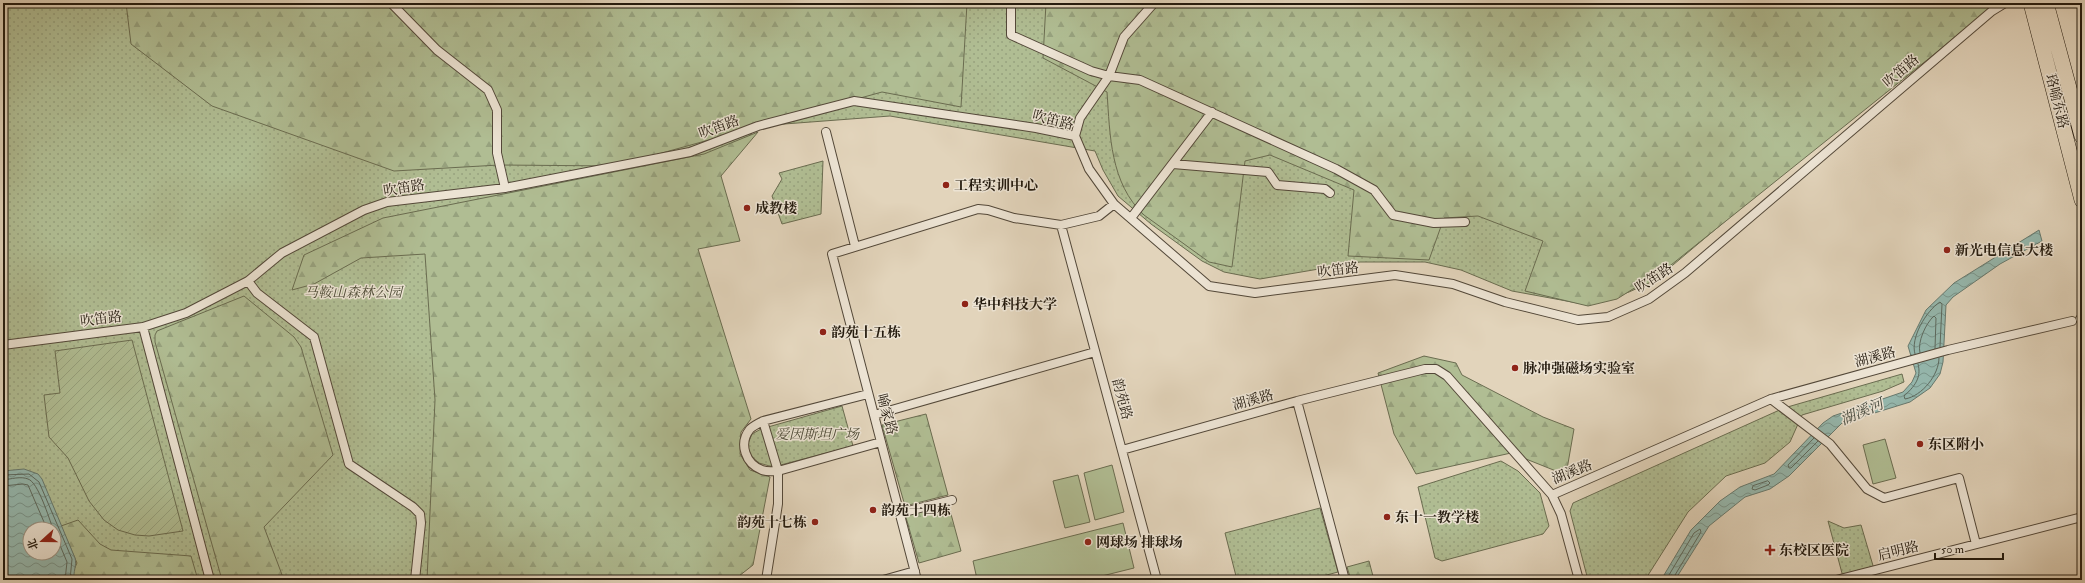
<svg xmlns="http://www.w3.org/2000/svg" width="2085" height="583" font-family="'IM FELL Double Pica','Noto Serif SC',serif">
<defs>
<pattern id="grass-dots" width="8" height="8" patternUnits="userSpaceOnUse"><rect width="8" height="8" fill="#b0bd93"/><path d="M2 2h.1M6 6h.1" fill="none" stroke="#97a27e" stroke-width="1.8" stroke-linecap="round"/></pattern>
<pattern id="forest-firs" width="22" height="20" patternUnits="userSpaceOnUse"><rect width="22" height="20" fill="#b0bd93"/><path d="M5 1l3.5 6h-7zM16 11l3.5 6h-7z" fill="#97a27e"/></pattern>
<pattern id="garden-furrows" width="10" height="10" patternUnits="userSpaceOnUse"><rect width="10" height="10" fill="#b0bd93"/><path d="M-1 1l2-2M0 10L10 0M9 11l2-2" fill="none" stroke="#97a27e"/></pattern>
<pattern id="water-waves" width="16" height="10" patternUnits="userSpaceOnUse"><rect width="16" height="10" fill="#95b8ae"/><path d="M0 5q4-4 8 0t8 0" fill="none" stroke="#79958c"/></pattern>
</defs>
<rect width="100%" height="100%" fill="#e2d4bb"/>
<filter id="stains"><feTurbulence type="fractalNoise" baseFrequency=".005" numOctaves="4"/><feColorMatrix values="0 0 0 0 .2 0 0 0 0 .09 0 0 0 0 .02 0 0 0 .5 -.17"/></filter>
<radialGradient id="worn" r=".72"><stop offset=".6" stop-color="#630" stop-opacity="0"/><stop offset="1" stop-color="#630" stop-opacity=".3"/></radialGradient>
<path fill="url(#grass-dots)" stroke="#6a6c50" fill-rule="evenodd" d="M 3,3 L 1985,3 L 1667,270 L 1649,283 L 1629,292 L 1602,301 L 1583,304 L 1512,291 L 1461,270 L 1425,262 L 1360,262 L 1260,279 L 1224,272 L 1202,261 L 1151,224 L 1118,196 L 1103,170 L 1095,151 L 890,116 L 758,126 L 716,175 L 689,245 L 737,430 L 727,580 L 3,580 ZM 30,529 L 54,529 L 54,553 L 30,553 Z
M 823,161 L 821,214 L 782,224 L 772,196 L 782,179 L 779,173 Z
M 1902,374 L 1904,382 L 1883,391 L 1802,415 L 1790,442 L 1765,463 L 1726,476 L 1688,512 L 1645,580 L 1588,580 L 1570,511 L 1573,503 L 1784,408 Z
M 842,406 L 853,446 L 773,467 L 759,463 L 751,456 L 747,446 L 752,434 L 761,429 Z
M 1501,461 L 1518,471 L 1540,493 L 1549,526 L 1543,534 L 1442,561 L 1435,558 L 1418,487 Z
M 1320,508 L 1338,572 L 1308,580 L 1237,580 L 1225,533 Z
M 1828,521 L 1844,528 L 1861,525 L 1874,569 L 1843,577 Z"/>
<path fill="url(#forest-firs)" stroke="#6a6c50" d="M 126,3 L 967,3 L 961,107 L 882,92 L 615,166 L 499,165 L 394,171 L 212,106 L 131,44 Z
M 1046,3 L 1996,3 L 1932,56 L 1671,265 L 1617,299 L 1588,306 L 1525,291 L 1543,241 L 1478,216 L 1444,218 L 1429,260 L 1348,256 L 1354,190 L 1270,155 L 1245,161 L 1232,267 L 1209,262 L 1144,215 C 1110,183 1110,135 1107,92 L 1043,58 Z
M 758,132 L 721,176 L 740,241 L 698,249 L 751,419 L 741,432 L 740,454 L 750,470 L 770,477 L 753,565 L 734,580 L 427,580 L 435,400 L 425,254 L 361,258 L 314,284 L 292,290 L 304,255 L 383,218 L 704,154 Z
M 244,296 L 294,337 L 301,347 L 333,455 L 264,527 L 284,580 L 222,580 L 155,342 L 155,335 L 157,331 Z
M 1424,356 L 1456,363 L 1462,375 L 1543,417 L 1574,429 L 1566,475 L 1511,453 L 1416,474 L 1394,434 L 1378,373 Z
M 926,414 L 948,495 L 905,506 L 882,425 Z
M 948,503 L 961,551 L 919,563 L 905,514 Z
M 78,520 L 100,544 L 111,550 L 191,556 L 198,580 L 74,580 L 73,572 L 77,563 L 61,526 Z
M 1369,561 L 1374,580 L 1351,580 L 1347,567 Z"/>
<path fill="url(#garden-furrows)" stroke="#6a6c50" d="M 132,340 L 183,531 L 149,536 L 135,535 L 118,530 L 104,520 L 89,501 L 68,458 L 49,437 L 44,395 L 60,393 L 55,351 Z"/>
<path fill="#b0bd93" stroke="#6a6c50" d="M 1885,439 L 1896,478 L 1873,484 L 1863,445 Z
M 1112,465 L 1124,512 L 1095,520 L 1084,473 Z
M 1078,475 L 1090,522 L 1065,528 L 1053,481 Z
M 1123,523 L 1134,568 L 1086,580 L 977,579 L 973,561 Z"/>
<path fill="url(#water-waves)" stroke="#67796e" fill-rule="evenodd" d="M 2039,230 L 2042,241 L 2000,264 L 1953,297 L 1946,305 L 1943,362 L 1940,374 L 1930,388 L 1910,402 L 1842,423 L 1789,476 L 1770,489 L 1745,497 L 1709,526 L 1675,580 L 1661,580 L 1691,530 L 1720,501 L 1740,487 L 1774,474 L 1823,423 L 1833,416 L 1903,392 L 1912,382 L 1916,373 L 1908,346 L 1926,310 L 1954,283 Z
M 24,469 L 38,474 L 42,479 L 75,558 C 77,565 73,572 74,580 L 3,580 L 3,471 ZM 30,529 L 54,529 L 54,553 L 30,553 Z"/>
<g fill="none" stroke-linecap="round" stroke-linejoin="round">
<path stroke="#5c695e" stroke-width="1" d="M 1920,353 C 1917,342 1926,323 1934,316 L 1936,318 L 1935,349
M 1915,354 C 1910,338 1926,311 1940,302 L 1942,304 L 1940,347
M 1918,364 C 1922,378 1914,387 1904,396 L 1905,399 C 1922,396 1939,375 1939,358
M 1814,438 L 1788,465 L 1789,468 L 1791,468 L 1818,441
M 3,475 L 29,474 L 39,482 L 72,559 L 70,580
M 3,480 C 11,479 21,476 28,479 C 38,482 49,518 53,529
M 1768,481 L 1770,483 L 1768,485 L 1755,490 L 1752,489 L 1753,486 Z
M 3,486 L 23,484 L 28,485 L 47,529
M 54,531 L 67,562 L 65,580
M 1666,580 L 1694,533 L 1700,529 L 1701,532 L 1672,580"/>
<g stroke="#534839" stroke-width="10">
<path id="street" d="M 391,3 L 437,50 L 488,90 L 497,110 L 497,153 L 505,188
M 1011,3 L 1011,35 L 1091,71 L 1109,76 L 1140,80 L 1336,169 L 1374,190 L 1393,215 L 1434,223 L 1465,222
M 826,132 L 855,246
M 1075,136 L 1080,118 L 1109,76 L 1124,37 L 1154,3
M 1173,164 L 1268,172 L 1277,185 L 1325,189 L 1330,193
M 1131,218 L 1212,112
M 1061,225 L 1157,580
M 248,281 L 257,293 L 314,337 L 349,464 L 413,507 L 420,514 L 421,523 L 415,580
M 2080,319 L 2082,318
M 143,327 L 210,580
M 3,345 L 143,327 L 186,313 L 248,281 L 282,253 L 364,210 L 387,202 L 505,188 L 690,152 L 758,126 L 854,101 L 1036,128 L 1075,136 L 1089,169 L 1114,204 L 1209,286 L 1255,293 L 1395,275 L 1453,284 L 1505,302 L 1578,320 L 1608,317 L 1649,299 L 1685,273 L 1992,11 L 2005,3
M 868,394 L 763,421 C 759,423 753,426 750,429 C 738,444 746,464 762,470 C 767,472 773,471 778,471 L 881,442
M 1771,399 L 1830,444 L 1867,489 L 1884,498 L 1959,478 L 1976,544
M 1297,401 L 1345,580
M 874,415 L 1095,352
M 763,421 L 778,471 L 778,504 L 766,580
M 1122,450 L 1297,401 L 1425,369 L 1436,369 L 1447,376 L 1552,495 L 1561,514 L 1579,580
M 1552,495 L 1771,399 L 1948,350 L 2072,321
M 900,513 L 952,500
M 883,580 L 915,571
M 917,580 L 832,254 L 978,209 L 988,210 L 1014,218 L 1061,225 L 1099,216 L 1114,204
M 1836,580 L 2082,517"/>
</g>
<g stroke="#231a0e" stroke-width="16">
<path id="highway" d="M 2031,3 L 2082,200
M 2046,3 L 2082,136"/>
</g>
<use href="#street" stroke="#ece3d3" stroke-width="8"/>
<use href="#highway" stroke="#e2d4bb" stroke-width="15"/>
</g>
<g fill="#8f2418" stroke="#ece3d3" stroke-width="1.5">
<circle cx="946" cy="185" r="4"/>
<circle cx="747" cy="208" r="4"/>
<circle cx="1947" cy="250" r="4"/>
<circle cx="965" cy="304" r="4"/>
<circle cx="823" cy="332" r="4"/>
<circle cx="1515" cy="368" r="4"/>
<circle cx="1920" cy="444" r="4"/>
<circle cx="873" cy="510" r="4"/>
<circle cx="1387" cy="517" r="4"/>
<circle cx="815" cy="522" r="4"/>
<circle cx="1088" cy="542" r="4"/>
<path d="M1768 544h4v4h4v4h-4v4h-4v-4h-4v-4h4z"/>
</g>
<g text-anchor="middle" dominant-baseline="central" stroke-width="3" stroke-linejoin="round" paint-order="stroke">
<g font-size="14" fill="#231a0e" stroke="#ece3d3">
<text transform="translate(1901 71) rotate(-41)">吹笛路</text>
<text transform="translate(2057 101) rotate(76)">珞喻东路</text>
<text transform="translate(1053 120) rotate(14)">吹笛路</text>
<text transform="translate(719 127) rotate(-20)">吹笛路</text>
<text transform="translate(404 188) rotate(-9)">吹笛路</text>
<text transform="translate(1338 270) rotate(-7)">吹笛路</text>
<text transform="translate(1654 278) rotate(-33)">吹笛路</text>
<text transform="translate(101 319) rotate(-7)">吹笛路</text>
<text transform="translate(1875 357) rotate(-15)">湖溪路</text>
<text transform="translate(1122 399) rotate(75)">韵苑路</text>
<text transform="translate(1253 400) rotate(-16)">湖溪路</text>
<text transform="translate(887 414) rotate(75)">喻家路</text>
<text transform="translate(1572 472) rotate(-22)">湖溪路</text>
<text transform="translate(1898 551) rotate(-14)">启明路</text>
</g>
<g font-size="14" font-weight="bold" fill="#231a0e" stroke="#ece3d3" text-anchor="start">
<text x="954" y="185">工程实训中心</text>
<text x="755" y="208">成教楼</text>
<text x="1955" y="250">新光电信息大楼</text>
<text x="973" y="304">华中科技大学</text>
<text x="831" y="332">韵苑十五栋</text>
<text x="1523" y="368">脉冲强磁场实验室</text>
<text x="1928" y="444">东区附小</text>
<text x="881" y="510">韵苑十四栋</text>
<text x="1395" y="517">东十一教学楼</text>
<text x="807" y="522" text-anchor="end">韵苑十七栋</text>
<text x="1096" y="542">网球场 排球场</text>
<text x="1779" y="550">东校区医院</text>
</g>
<g font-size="14" font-style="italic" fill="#4d4b36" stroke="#ece3d3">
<text x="353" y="292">马鞍山森林公园</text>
<text x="817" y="434">爱因斯坦广场</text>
</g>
<g font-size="15" font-style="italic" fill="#45493e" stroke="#ece3d3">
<text transform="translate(1862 412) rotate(-23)">湖溪河</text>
</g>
</g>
<rect width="2085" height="583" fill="none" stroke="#e2d4bb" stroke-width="16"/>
<rect x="4" y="4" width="2077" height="575" fill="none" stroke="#231a0e" stroke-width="2"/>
<rect x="8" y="8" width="2069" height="567" fill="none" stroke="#231a0e"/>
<g transform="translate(42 541) rotate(249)"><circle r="19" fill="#ece3d3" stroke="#9c9384"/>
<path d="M0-3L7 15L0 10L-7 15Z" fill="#8f2418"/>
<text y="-6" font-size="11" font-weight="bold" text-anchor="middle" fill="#231a0e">北</text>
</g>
<path d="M1935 553v6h68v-6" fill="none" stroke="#231a0e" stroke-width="2"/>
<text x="1941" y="553" font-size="12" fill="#231a0e" stroke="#ece3d3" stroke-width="3" paint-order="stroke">50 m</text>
<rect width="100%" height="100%" filter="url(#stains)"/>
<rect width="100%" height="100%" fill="url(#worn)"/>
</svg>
